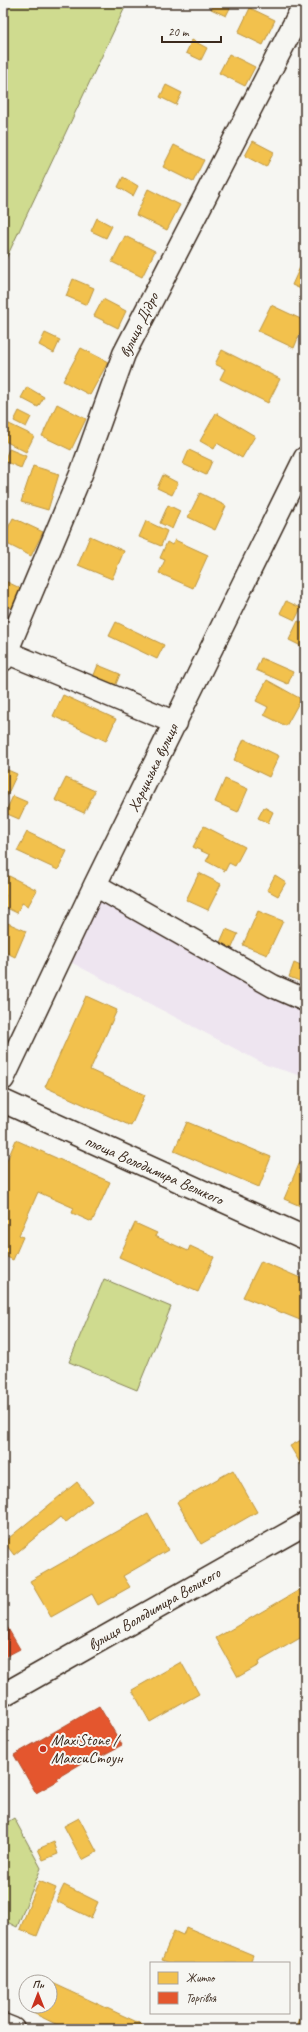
<svg xmlns="http://www.w3.org/2000/svg" width="308" height="2032" font-family="Caveat,sans-serif">
<rect width="100%" height="100%" fill="#f6f6f2"/>
<filter id="ink" filterUnits="userSpaceOnUse"><feTurbulence type="fractalNoise" baseFrequency=".025" numOctaves="2"/><feDisplacementMap in="SourceGraphic" scale="8" xChannelSelector="R" yChannelSelector="G"/><feConvolveMatrix kernelMatrix="1 2 1 2 8 2 1 2 1" color-interpolation-filters="sRGB"/></filter>
<g filter="url(#ink)">
<path fill="#eee5f0" d="M 95,885 L 305,1000 L 305,1077 L 266,1065 L 61,957 Z"/>
<path fill="#cfdb8f" stroke="#858256" d="M 3,3 L 127,3 L 3,265 Z
M 104,1279 L 171,1307 L 137,1390 L 69,1362 Z
M 14,1818 L 41,1868 L 17,1927 L 3,1920 L 3,1825 Z"/>
<path fill="#f2c14e" stroke="#bb9440" d="M 213,3 L 230,3 L 232,4 L 226,16 L 211,9 Z
M 250,8 L 275,20 L 263,45 L 238,33 Z
M 192,40 L 207,48 L 201,60 L 186,53 Z
M 229,54 L 255,67 L 245,86 L 219,73 Z
M 166,85 L 182,93 L 176,105 L 160,97 Z
M 253,141 L 274,152 L 266,167 L 245,156 Z
M 174,145 L 204,160 L 193,182 L 163,167 Z
M 123,177 L 138,186 L 133,196 L 118,187 Z
M 148,189 L 180,205 L 167,230 L 136,215 Z
M 97,218 L 112,226 L 106,238 L 91,231 Z
M 125,236 L 155,251 L 142,277 L 112,262 Z
M 301,265 L 305,267 L 305,291 L 292,285 Z
M 73,279 L 94,288 L 87,305 L 66,296 Z
M 103,299 L 126,311 L 118,328 L 94,316 Z
M 271,305 L 305,321 L 294,348 L 258,331 Z
M 45,333 L 60,340 L 54,353 L 39,345 Z
M 81,348 L 108,362 L 90,395 L 63,381 Z
M 222,350 L 280,379 L 268,403 L 220,379 L 225,369 L 215,364 Z
M 27,387 L 44,397 L 38,407 L 21,398 Z
M 57,404 L 86,419 L 71,450 L 42,436 Z
M 19,411 L 31,417 L 26,427 L 14,421 Z
M 216,413 L 255,436 L 242,458 L 217,443 L 214,449 L 200,441 Z
M 5,422 L 34,436 L 26,452 L 3,440 L 3,426 Z
M 9,449 L 26,456 L 21,468 L 4,461 Z
M 189,450 L 212,461 L 206,475 L 183,464 Z
M 33,466 L 59,474 L 48,510 L 21,502 Z
M 163,475 L 178,483 L 172,495 L 157,488 Z
M 200,493 L 226,506 L 215,530 L 188,517 Z
M 168,505 L 180,511 L 172,529 L 160,523 Z
M 13,518 L 43,532 L 31,556 L 3,542 L 3,538 Z
M 146,521 L 167,531 L 161,546 L 139,537 Z
M 90,536 L 124,551 L 112,579 L 78,565 Z
M 175,540 L 208,555 L 193,588 L 159,573 L 165,560 L 160,558 L 167,542 L 172,545 Z
M 3,580 L 22,589 L 12,609 L 3,604 Z
M 286,601 L 301,608 L 295,620 L 280,613 Z
M 298,621 L 305,624 L 305,648 L 289,640 Z
M 116,622 L 164,645 L 157,659 L 109,636 Z
M 261,658 L 293,672 L 288,684 L 256,670 Z
M 98,665 L 120,674 L 114,689 L 92,680 Z
M 267,680 L 301,699 L 286,726 L 264,715 L 268,707 L 256,701 Z
M 63,695 L 116,719 L 106,741 L 53,716 Z
M 244,739 L 279,756 L 269,777 L 234,760 Z
M 3,768 L 17,774 L 3,804 Z
M 66,778 L 95,791 L 84,813 L 55,800 Z
M 225,779 L 248,789 L 238,812 L 215,802 Z
M 13,796 L 27,802 L 19,819 L 5,813 Z
M 264,807 L 273,812 L 268,823 L 258,818 Z
M 204,826 L 245,847 L 235,866 L 229,863 L 225,871 L 206,861 L 210,855 L 193,847 Z
M 27,832 L 67,851 L 58,870 L 17,851 Z
M 199,873 L 221,884 L 208,910 L 186,900 Z
M 5,874 L 37,890 L 28,906 L 22,903 L 17,913 L 3,906 L 6,895 L 3,894 L 3,878 Z
M 275,875 L 286,882 L 278,896 L 267,890 Z
M 258,911 L 283,921 L 267,955 L 243,945 Z
M 3,921 L 26,931 L 15,957 L 3,951 Z
M 226,929 L 238,934 L 230,952 L 218,947 Z
M 294,963 L 305,968 L 305,983 L 289,977 Z
M 3,991 L 8,994 L 3,1004 Z
M 86,996 L 117,1010 L 90,1070 L 145,1095 L 131,1126 L 45,1087 Z
M 187,1122 L 271,1157 L 259,1187 L 174,1151 Z
M 16,1140 L 110,1182 L 92,1222 L 72,1213 L 74,1208 L 38,1192 L 19,1235 L 23,1237 L 13,1260 L 3,1255 L 3,1169 Z
M 303,1155 L 305,1156 L 305,1208 L 284,1199 Z
M 135,1223 L 157,1233 L 155,1236 L 188,1251 L 190,1246 L 214,1257 L 198,1292 L 119,1257 Z
M 261,1261 L 305,1280 L 305,1322 L 243,1297 Z
M 305,1438 L 305,1471 L 290,1446 Z
M 233,1470 L 257,1512 L 201,1544 L 177,1502 Z
M 77,1482 L 92,1501 L 65,1523 L 60,1517 L 14,1555 L 4,1542 Z
M 148,1514 L 168,1550 L 123,1576 L 130,1587 L 98,1605 L 92,1594 L 51,1617 L 30,1581 Z
M 303,1588 L 305,1591 L 305,1639 L 303,1640 L 302,1637 L 258,1662 L 259,1665 L 238,1677 L 216,1638 Z
M 181,1662 L 199,1694 L 150,1722 L 132,1690 Z
M 79,1818 L 97,1852 L 82,1860 L 64,1826 Z
M 54,1842 L 58,1854 L 43,1860 L 38,1849 Z
M 39,1881 L 56,1888 L 37,1936 L 20,1929 Z
M 64,1885 L 98,1902 L 91,1918 L 56,1901 Z
M 186,1927 L 253,1955 L 250,1963 L 170,1963 L 162,1960 L 174,1931 L 183,1935 Z
M 46,1980 L 150,2028 L 150,2029 L 66,2029 L 31,2012 L 34,2006 L 50,2006 L 50,1982 L 45,1982 Z
M 301,2016 L 305,2018 L 305,2029 L 296,2029 Z"/>
<path fill="#e4572e" stroke="#b14a29" d="M 3,1620 L 20,1649 L 3,1658 Z
M 99,1706 L 122,1745 L 101,1756 L 99,1753 L 57,1778 L 59,1780 L 36,1793 L 14,1755 Z"/>
<g fill="none" stroke-linecap="round" stroke-linejoin="round">
<g stroke="#3b2a1e" stroke-width="25">
<path id="street" d="M 6,652 L 176,723
M 3,660 L 81,474 L 124,354 L 305,3
M 95,885 L 273,986 L 305,1000
M 3,1079 L 95,885 L 305,458
M 3,1101 L 305,1238
M 3,2025 L 13,2029"/>
</g>
<g stroke="#3b2a1e" stroke-width="25">
<path id="primary" d="M 3,1695 L 305,1524"/>
</g>
<use href="#street" stroke="#f6f6f2" stroke-width="22"/>
<use href="#primary" stroke="#f6f6f2" stroke-width="22"/>
</g>
</g>
<circle fill="#c8321e" stroke="#f6f6f2" stroke-width="1.5" cx="43" cy="1749" r="4"/>
<g text-anchor="middle" dominant-baseline="central" stroke-width="4" stroke-linejoin="round" paint-order="stroke">
<g font-size="16" fill="#3b2a1e" stroke="#f6f6f2">
<text transform="translate(139 325) rotate(-64)">вулиця Дідро</text>
<text transform="translate(153 768) rotate(-64)">Харцизька вулиця</text>
<text transform="translate(154 1170) rotate(24)">площа Володимира Великого</text>
<text transform="translate(154 1609) rotate(-30)">вулиця Володимира Великого</text>
</g>
<g font-size="16" fill="#3b2a1e" stroke="#f6f6f2" text-anchor="start">
<text x="51" y="1740">MaxiStone /<tspan x="51" dy="18">МаксиСтоун</tspan></text>
</g>
</g>
<rect width="308" height="2032" fill="none" stroke="#f6f6f2" stroke-width="16"/>
<rect x="8" y="8" width="292" height="2016" fill="none" stroke="#3b2a1e" stroke-width="1.5" filter="url(#ink)"/>
<rect x="150" y="1962" width="140" height="52" fill="#f6f6f2" stroke="#aba49d"/>
<rect x="158" y="1972" width="20" height="12" fill="#f2c14e" stroke="#aba49d"/>
<text x="186" y="1982" font-size="12" fill="#3b2a1e">Житло</text>
<rect x="158" y="1992" width="20" height="12" fill="#e4572e" stroke="#aba49d"/>
<text x="186" y="2002" font-size="12" fill="#3b2a1e">Торгівля</text>
<g transform="translate(38 1994)"><circle r="19" fill="#f6f6f2" stroke="#aba49d"/>
<path d="M0-3L7 15L0 10L-7 15Z" fill="#c8321e"/>
<text y="-6" font-size="11" font-weight="bold" text-anchor="middle" fill="#3b2a1e">Пн</text>
</g>
<path d="M162 36v6h59v-6" fill="none" stroke="#3b2a1e" stroke-width="2"/>
<text x="168" y="36" font-size="12" fill="#3b2a1e" stroke="#f6f6f2" stroke-width="3" paint-order="stroke">20 m</text>
</svg>
